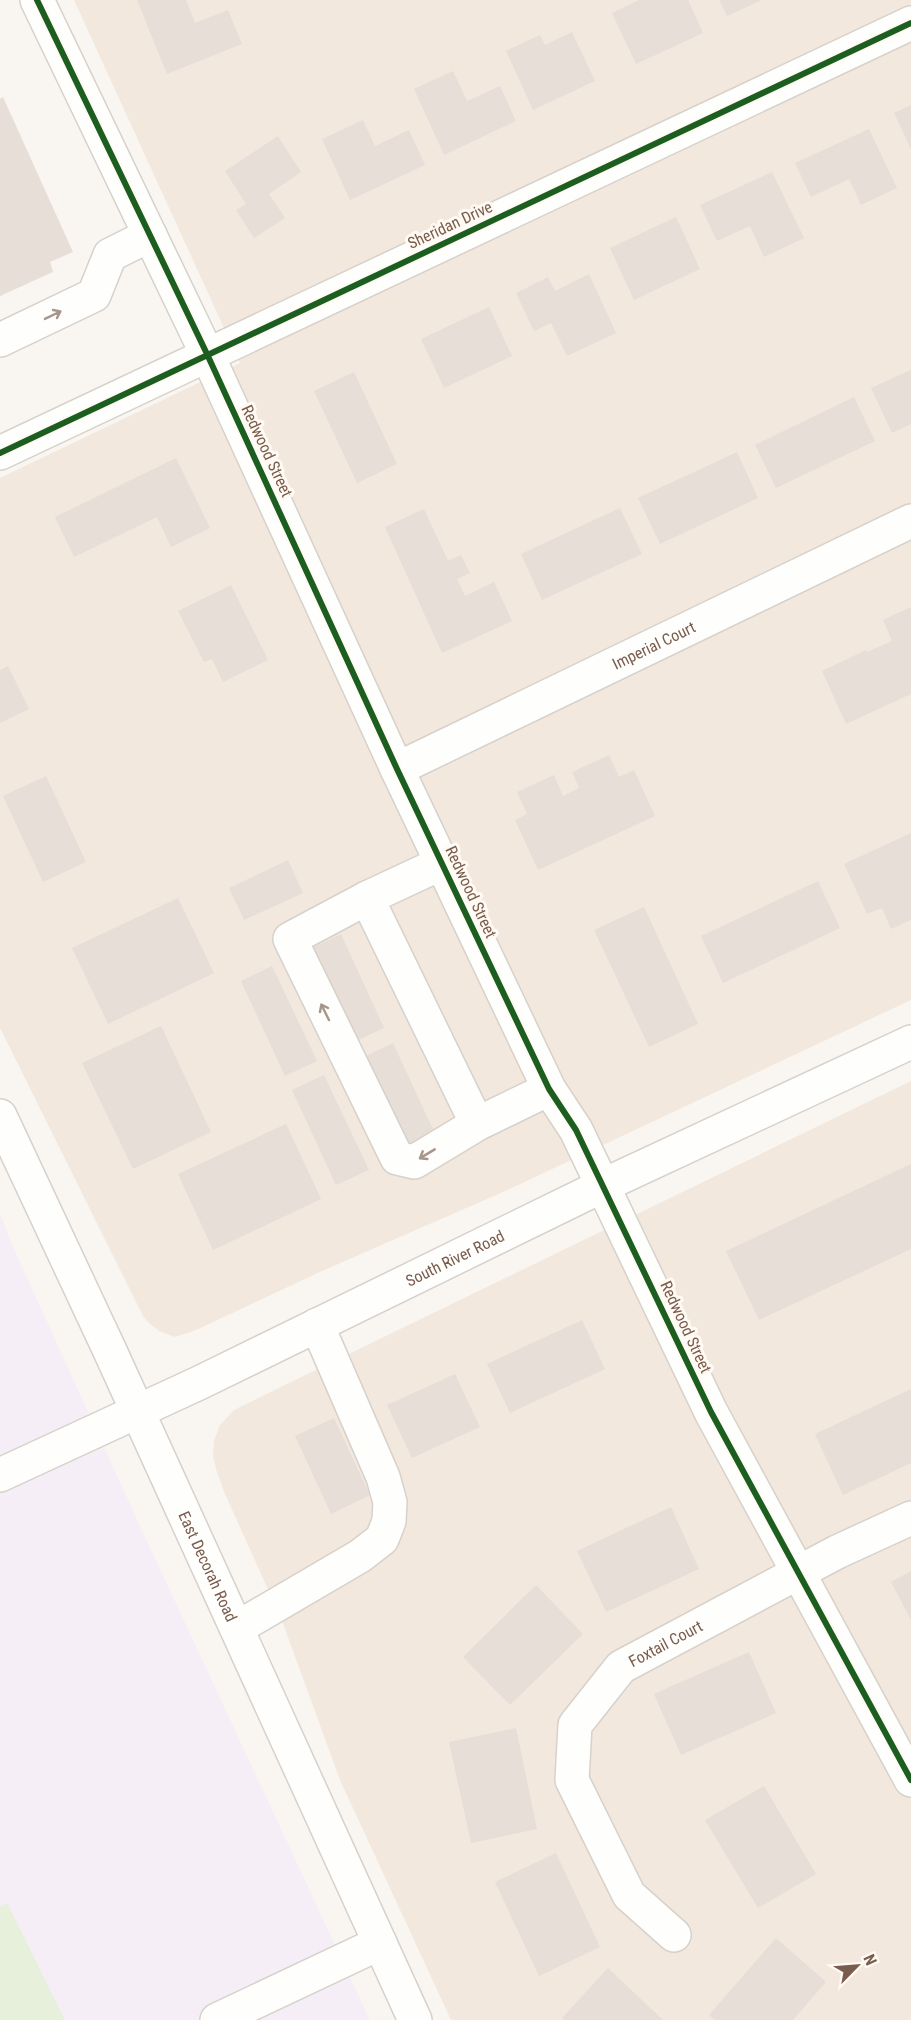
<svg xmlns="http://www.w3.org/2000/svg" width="911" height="2020" font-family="'Roboto Condensed',sans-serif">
<rect width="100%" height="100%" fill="#f9f5f0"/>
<path fill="#f2e8de" d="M 74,0 L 911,0 L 911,1000 L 503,1192 L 322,1271 L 196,1330 L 175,1337 L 159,1331 L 149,1323 L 143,1316 L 0,1028 L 0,478 L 240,363 Z
M 911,1081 L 911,2020 L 451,2020 L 340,1780 L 281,1618 L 225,1494 L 216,1469 L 213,1455 L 214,1441 L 220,1425 L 234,1410 L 246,1404 Z"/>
<path fill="#f6eef6" d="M 0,1213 L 10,1240 L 140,1526 L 370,2020 L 0,2020 Z"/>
<path fill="#e7f0db" d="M 7,1903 L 65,2020 L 0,2020 L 0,1907 Z"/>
<path fill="#e6ded7" d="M 137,0 L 186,0 L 195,23 L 228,10 L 242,44 L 167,74 Z
M 639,0 L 688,0 L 703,33 L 636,64 L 612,13 Z
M 719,0 L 762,0 L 727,16 Z
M 572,32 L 595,81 L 533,110 L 506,51 L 540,35 L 545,45 Z
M 453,71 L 467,101 L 500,86 L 516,121 L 444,155 L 414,89 Z
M 3,97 L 73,252 L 50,262 L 53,272 L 0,296 L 0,99 Z
M 911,105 L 911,149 L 894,113 Z
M 363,120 L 375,146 L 409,130 L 425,165 L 350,200 L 322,139 Z
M 869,129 L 897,188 L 861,205 L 849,179 L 811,197 L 795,163 Z
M 278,136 L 301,172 L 269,194 L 285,218 L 254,238 L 236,210 L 246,204 L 225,171 Z
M 772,172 L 804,238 L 764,257 L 750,226 L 717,241 L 700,205 Z
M 676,217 L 700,269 L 634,300 L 610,248 Z
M 589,274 L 616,333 L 567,356 L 551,323 L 534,331 L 516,293 L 548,277 L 555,291 Z
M 489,307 L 512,356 L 444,388 L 421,339 Z
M 911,370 L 911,424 L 892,433 L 871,388 Z
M 354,372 L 397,464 L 357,483 L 314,391 Z
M 854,397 L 875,441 L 776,488 L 755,445 Z
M 737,452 L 758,498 L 660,544 L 638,498 Z
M 176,458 L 210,528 L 171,547 L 157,517 L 74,557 L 55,517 Z
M 620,508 L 642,554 L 542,600 L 521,554 Z
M 424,509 L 448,561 L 461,555 L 470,573 L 457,579 L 465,596 L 494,582 L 512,621 L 442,653 L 385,527 Z
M 231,585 L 268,660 L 223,682 L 212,659 L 204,662 L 178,611 Z
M 911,607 L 911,694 L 846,724 L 822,671 L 866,650 L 867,652 L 892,641 L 883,620 Z
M 8,666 L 29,709 L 0,723 L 0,670 Z
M 609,755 L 619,777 L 634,770 L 655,816 L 538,870 L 515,820 L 527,814 L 517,792 L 554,775 L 563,796 L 579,788 L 572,772 Z
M 46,776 L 86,862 L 43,882 L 3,796 Z
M 911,833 L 911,920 L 891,929 L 882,908 L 867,914 L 844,864 Z
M 288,860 L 303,893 L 244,920 L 229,888 Z
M 818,881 L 840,928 L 723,983 L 701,936 Z
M 178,898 L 214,973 L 108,1024 L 72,948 Z
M 644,907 L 698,1024 L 649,1047 L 594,930 Z
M 341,934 L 384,1028 L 354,1042 L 310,949 Z
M 272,966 L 317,1061 L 285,1076 L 241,981 Z
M 161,1026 L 211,1132 L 133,1169 L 82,1063 Z
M 393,1043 L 437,1138 L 406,1152 L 362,1058 Z
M 324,1075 L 369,1170 L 336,1185 L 292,1090 Z
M 286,1124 L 321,1199 L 213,1250 L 178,1174 Z
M 911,1164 L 911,1249 L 759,1320 L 726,1251 Z
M 582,1320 L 605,1369 L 510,1413 L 487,1364 Z
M 455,1374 L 480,1427 L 412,1458 L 387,1405 Z
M 911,1389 L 911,1463 L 843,1495 L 815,1434 Z
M 334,1418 L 370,1495 L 331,1514 L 295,1436 Z
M 671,1507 L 699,1569 L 606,1612 L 577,1551 Z
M 911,1571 L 911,1620 L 891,1582 Z
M 536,1585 L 583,1634 L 510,1705 L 463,1657 Z
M 749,1652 L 776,1713 L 681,1755 L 654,1694 Z
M 516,1728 L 537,1829 L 471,1843 L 449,1742 Z
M 764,1786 L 816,1874 L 758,1908 L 705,1820 Z
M 556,1853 L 600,1947 L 539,1976 L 495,1882 Z
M 776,1938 L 826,1982 L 793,2020 L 715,2020 L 709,2015 Z
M 608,1968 L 663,2020 L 565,2020 L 562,2018 Z"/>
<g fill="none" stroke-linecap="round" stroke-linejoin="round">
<g stroke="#d7d1cb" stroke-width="36">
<g id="minor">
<path d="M 37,0 L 207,354 L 397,769 L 549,1089 L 576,1130 L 711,1412 L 911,1780"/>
<path d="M 0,340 L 94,295 L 110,255 L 150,235"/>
<path d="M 0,453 L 911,23"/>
<path id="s1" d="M 397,769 L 911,521"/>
<path d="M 442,863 L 367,898 L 477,1124 L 549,1089"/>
<path d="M 367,898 L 290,939 L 397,1158 L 414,1162 L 477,1124"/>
<path id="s2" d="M 0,1116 L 110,1351 L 415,2020"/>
<path id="s3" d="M 0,1475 L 199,1383 L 602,1186 L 911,1042"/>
<path d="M 237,1628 L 360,1556 L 382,1539 L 389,1521 L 390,1502 L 383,1477 L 317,1325"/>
<path id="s4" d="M 674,1935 L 629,1895 L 572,1780 L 575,1725 L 621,1667 L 837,1552 L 911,1518"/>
<path d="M 217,2020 L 380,1943"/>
</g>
</g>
<use href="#minor" stroke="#fefefd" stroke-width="33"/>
<g stroke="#fffaf3" stroke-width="10">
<path id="cycleway" d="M 37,0 L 207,354 L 397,769 L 549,1089 L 576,1130 L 711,1412 L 911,1780
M 0,453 L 911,23"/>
</g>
<use href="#cycleway" stroke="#1b5e20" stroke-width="6"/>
</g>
<defs><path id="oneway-shaft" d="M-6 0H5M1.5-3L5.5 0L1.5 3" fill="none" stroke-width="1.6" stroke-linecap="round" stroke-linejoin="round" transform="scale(1.5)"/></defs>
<g stroke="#a8958b">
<use href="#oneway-shaft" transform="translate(53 315) rotate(-26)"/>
<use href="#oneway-shaft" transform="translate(325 1012) rotate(-116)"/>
<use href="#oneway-shaft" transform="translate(427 1154) rotate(149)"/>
</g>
<g text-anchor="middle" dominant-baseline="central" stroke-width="6" stroke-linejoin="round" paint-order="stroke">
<g font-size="16" fill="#7a5c4d" stroke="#fffaf3">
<text transform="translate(450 225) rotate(-25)">Sheridan Drive</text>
<text transform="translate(267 451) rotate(65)">Redwood Street</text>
<text stroke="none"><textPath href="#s1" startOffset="285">Imperial Court</textPath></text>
<text transform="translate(471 892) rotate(65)">Redwood Street</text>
<text stroke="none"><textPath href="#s3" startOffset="504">South River Road</textPath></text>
<text transform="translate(686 1327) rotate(65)">Redwood Street</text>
<text stroke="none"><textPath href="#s2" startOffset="496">East Decorah Road</textPath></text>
<text stroke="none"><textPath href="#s4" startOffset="368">Foxtail Court</textPath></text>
</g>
</g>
<g transform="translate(857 1966) rotate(65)" stroke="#fffaf3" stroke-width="4.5" paint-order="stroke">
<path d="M0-4.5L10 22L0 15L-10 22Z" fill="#7a5c4d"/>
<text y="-9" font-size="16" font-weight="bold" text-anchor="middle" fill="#7a5c4d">N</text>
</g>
</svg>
